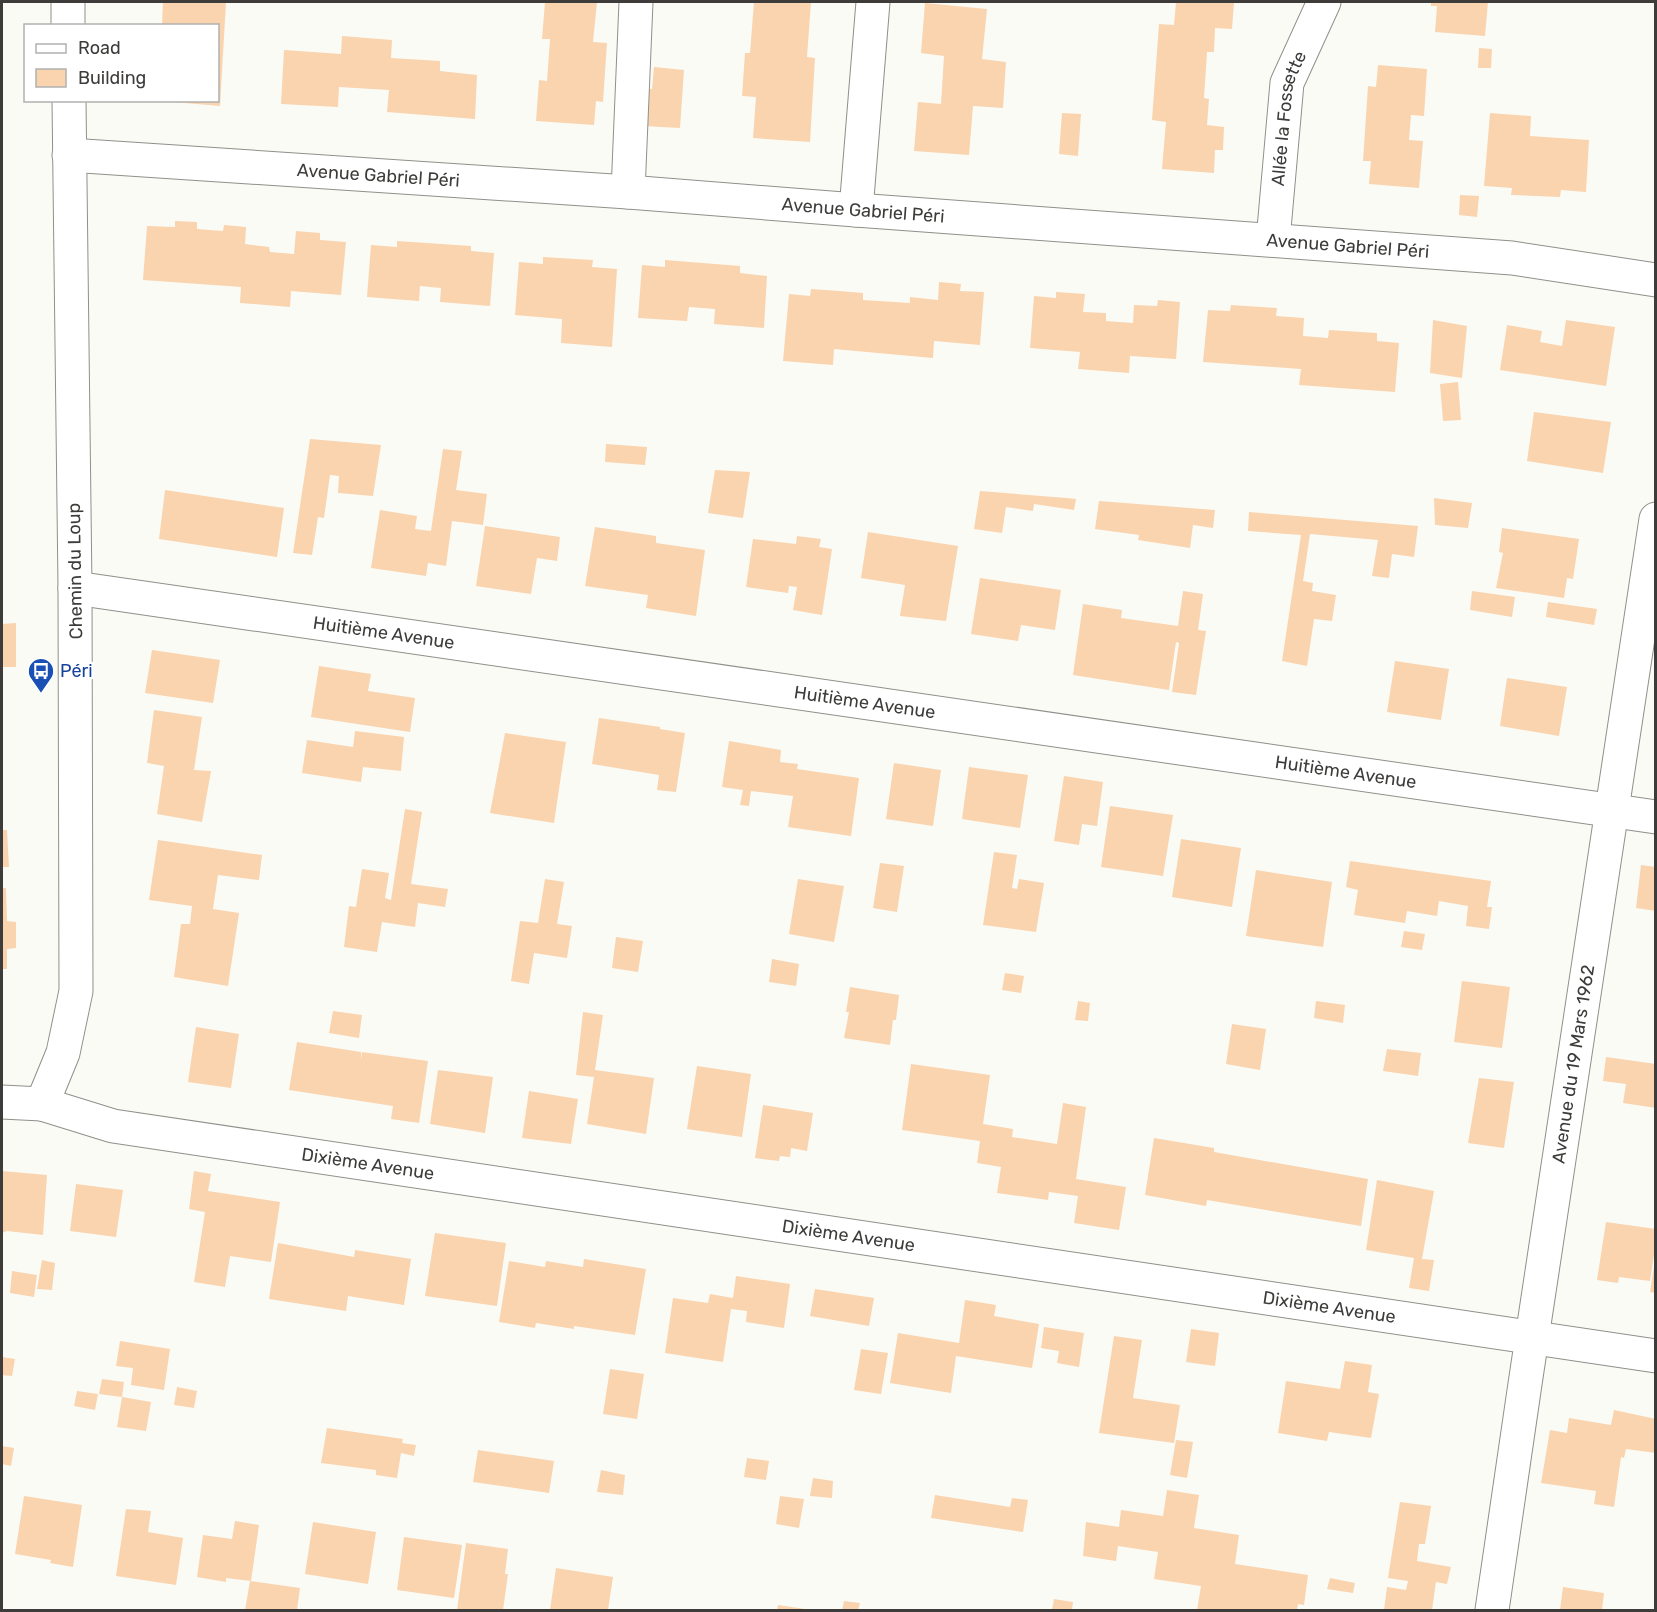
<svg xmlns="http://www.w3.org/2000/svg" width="1657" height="1612" font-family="Rubik,sans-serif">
<rect width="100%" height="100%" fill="#fbfbf5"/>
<path fill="#f9d4af" d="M 163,2 L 226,2 L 220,106 L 173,102 L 173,100 L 218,100 L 218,26 L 162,26 Z
M 545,2 L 597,2 L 593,42 L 607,43 L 603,102 L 596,101 L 594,125 L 536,121 L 539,80 L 547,81 L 550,39 L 542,39 Z
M 754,2 L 811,2 L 807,57 L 815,58 L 810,142 L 753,138 L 756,97 L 742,96 L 745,53 L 750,53 Z
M 1176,2 L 1234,3 L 1232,29 L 1215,28 L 1214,52 L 1207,52 L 1204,98 L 1209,99 L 1207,125 L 1224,127 L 1223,150 L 1215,150 L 1214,173 L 1162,169 L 1166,122 L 1152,120 L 1159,24 L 1174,25 Z
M 1431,2 L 1488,2 L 1485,36 L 1435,32 L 1437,6 L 1431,6 Z
M 925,3 L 987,9 L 982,59 L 1006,62 L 1003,108 L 973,106 L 969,155 L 914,151 L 918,102 L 941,104 L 944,56 L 921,53 Z
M 342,36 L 392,40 L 391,58 L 440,61 L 440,71 L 477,75 L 475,119 L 387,112 L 389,90 L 339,87 L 338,107 L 281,104 L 284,50 L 341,54 Z
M 1479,48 L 1492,49 L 1491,68 L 1478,68 Z
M 1378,65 L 1427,69 L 1424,116 L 1411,115 L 1409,140 L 1423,141 L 1419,188 L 1369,184 L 1371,161 L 1363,161 L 1368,86 L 1376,87 Z
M 654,67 L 684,70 L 680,128 L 643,126 L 646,89 L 652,89 Z
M 1062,113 L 1081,114 L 1078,156 L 1059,154 Z
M 1490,113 L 1531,116 L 1530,136 L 1589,140 L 1586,192 L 1561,190 L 1560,197 L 1511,195 L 1512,188 L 1484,186 Z
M 1460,195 L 1479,196 L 1477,217 L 1459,215 Z
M 175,221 L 197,222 L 197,229 L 223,231 L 224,225 L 246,227 L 245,244 L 269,247 L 270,252 L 294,254 L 296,231 L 320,233 L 320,240 L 346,242 L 341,295 L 291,291 L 290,307 L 240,303 L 241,287 L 143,280 L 147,226 L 175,227 Z
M 397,241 L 471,246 L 471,251 L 494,253 L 490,306 L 440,302 L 441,288 L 420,286 L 419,301 L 367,297 L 371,245 L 397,247 Z
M 543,257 L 593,260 L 592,267 L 617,269 L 612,347 L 561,343 L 562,319 L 515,315 L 519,262 L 543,264 Z
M 665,260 L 740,266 L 740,273 L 767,276 L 764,328 L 714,324 L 715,309 L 689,307 L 687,321 L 638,318 L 642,265 L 665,267 Z
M 939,282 L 961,284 L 960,291 L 984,292 L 980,345 L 934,341 L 933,358 L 834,349 L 833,365 L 783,361 L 789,294 L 810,296 L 811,289 L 839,291 L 863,293 L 863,300 L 910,303 L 910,297 L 938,300 Z
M 1056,292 L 1085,294 L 1083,312 L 1106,313 L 1106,321 L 1133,323 L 1134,305 L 1157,306 L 1158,300 L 1180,302 L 1176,359 L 1130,356 L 1129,373 L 1078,369 L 1080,352 L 1030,348 L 1034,296 L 1056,298 Z
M 1231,305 L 1277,308 L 1276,316 L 1304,318 L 1303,336 L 1328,338 L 1329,330 L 1377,333 L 1377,341 L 1399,343 L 1395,392 L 1299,385 L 1301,369 L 1203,362 L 1208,310 L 1230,311 Z
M 1433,320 L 1467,326 L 1462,378 L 1430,373 Z
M 1566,320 L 1615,327 L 1606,386 L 1500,370 L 1507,325 L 1542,331 L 1540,342 L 1562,346 Z
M 1458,382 L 1461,420 L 1443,421 L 1440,384 Z
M 1534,412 L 1611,422 L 1603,473 L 1527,461 Z
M 310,439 L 381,445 L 373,496 L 338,493 L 339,476 L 330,475 L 324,518 L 318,517 L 312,555 L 293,553 Z
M 606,444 L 647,447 L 645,465 L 605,462 Z
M 443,449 L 462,451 L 456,490 L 487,494 L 483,525 L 452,521 L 446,566 L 428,563 L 426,576 L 371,568 L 380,510 L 417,516 L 415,529 L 431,531 Z
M 715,470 L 750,472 L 743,518 L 708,513 Z
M 165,490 L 284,508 L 277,557 L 159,539 Z
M 980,491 L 1067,498 L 1076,499 L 1074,510 L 1034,504 L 1033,511 L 1006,507 L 1002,533 L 974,529 Z
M 1434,498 L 1472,503 L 1468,528 L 1435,525 Z
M 1099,501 L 1215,510 L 1213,528 L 1193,525 L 1190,548 L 1138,540 L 1139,535 L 1095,529 Z
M 1249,512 L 1418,526 L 1414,557 L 1392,554 L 1389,578 L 1372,576 L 1378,540 L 1310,534 L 1303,581 L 1313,583 L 1312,591 L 1336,595 L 1332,621 L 1314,619 L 1307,666 L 1282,661 L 1301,535 L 1248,531 Z
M 485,526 L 560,537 L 557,561 L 537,558 L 531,594 L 476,586 Z
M 595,527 L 656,536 L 656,543 L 705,550 L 696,616 L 646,608 L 648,595 L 585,586 Z
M 1502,528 L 1579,539 L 1573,579 L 1567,578 L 1564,598 L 1496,588 L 1503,553 L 1499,552 Z
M 868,532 L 958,546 L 946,621 L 900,616 L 905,585 L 861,578 Z
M 797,536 L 821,539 L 819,547 L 832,549 L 822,615 L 793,610 L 797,587 L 789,586 L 788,593 L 746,587 L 753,539 L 796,544 Z
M 980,578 L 1061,590 L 1055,630 L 1021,625 L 1018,641 L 971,634 Z
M 1183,591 L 1203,594 L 1198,630 L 1206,631 L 1196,695 L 1172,692 L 1179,643 L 1176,642 L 1169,690 L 1073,675 L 1083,604 L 1122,610 L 1121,618 L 1178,626 Z
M 1472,591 L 1515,597 L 1512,617 L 1470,610 Z
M 1548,602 L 1597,609 L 1594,625 L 1546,617 Z
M 16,623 L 16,667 L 2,667 L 2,624 Z
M 152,650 L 220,660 L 213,703 L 145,693 Z
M 1395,661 L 1449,669 L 1441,720 L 1387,712 Z
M 319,666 L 371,674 L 368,691 L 415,698 L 410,732 L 311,717 Z
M 1507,678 L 1567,687 L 1559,736 L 1500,726 Z
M 154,710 L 202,717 L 194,770 L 211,771 L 202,822 L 157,814 L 164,766 L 147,763 Z
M 599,718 L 660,727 L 660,729 L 685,733 L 676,792 L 657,790 L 659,775 L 592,764 Z
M 355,731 L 404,737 L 401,771 L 363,767 L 361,782 L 302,773 L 307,740 L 353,747 Z
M 505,733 L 566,742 L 554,823 L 490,813 Z
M 729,741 L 781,750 L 780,762 L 798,764 L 797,769 L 859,778 L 851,836 L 788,827 L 793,796 L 751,791 L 749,806 L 740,805 L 743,790 L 722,787 Z
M 894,763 L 941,770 L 933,826 L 886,819 Z
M 969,767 L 1028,775 L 1020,828 L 962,819 Z
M 1064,776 L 1103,782 L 1097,826 L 1082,824 L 1079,845 L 1054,841 Z
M 1110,806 L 1173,815 L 1163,876 L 1101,867 Z
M 405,809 L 422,812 L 411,884 L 448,889 L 445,907 L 418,903 L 415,927 L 382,922 L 377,952 L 344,947 L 349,906 L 356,907 L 362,869 L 389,873 L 385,898 L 391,900 Z
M 2,830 L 7,830 L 9,867 L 2,867 Z
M 1181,839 L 1241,848 L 1232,907 L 1172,897 Z
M 158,840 L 262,855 L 259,880 L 218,875 L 213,909 L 239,913 L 228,986 L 174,977 L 181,924 L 190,924 L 192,906 L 149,900 Z
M 994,852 L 1017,855 L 1012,888 L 1017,889 L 1019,879 L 1044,883 L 1036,932 L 983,925 Z
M 1350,861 L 1491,881 L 1487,907 L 1492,907 L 1489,929 L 1466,926 L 1468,906 L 1439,901 L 1437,916 L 1407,911 L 1405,923 L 1354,915 L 1358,890 L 1346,887 Z
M 880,863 L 904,866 L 897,912 L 873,908 Z
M 1641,865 L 1656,867 L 1656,911 L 1636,908 Z
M 1256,870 L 1332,882 L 1323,947 L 1246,936 Z
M 545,879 L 564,882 L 557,924 L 572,926 L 567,958 L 534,953 L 529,984 L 511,981 L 520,921 L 538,923 Z
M 798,879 L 844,886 L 834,942 L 789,934 Z
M 2,888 L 6,888 L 7,921 L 16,922 L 16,948 L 7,949 L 7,969 L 2,969 Z
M 1404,931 L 1425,934 L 1422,950 L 1401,947 Z
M 616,937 L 643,941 L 638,972 L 612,968 Z
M 772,959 L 799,964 L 796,986 L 769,982 Z
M 1005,973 L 1024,976 L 1021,993 L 1002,990 Z
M 1462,981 L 1510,987 L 1502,1048 L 1454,1042 Z
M 850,987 L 899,995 L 896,1020 L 893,1020 L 890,1045 L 844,1038 L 849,1012 L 846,1012 Z
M 1078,1001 L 1090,1003 L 1088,1021 L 1075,1020 Z
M 1316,1001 L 1345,1005 L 1343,1023 L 1314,1018 Z
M 333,1011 L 362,1015 L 359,1038 L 329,1033 Z
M 583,1012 L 603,1015 L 595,1070 L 654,1078 L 646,1134 L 587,1124 L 594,1077 L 576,1075 Z
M 1232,1024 L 1266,1029 L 1260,1070 L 1226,1064 Z
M 196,1027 L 239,1034 L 231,1088 L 188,1082 Z
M 297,1042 L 361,1052 L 361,1060 L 362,1052 L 428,1061 L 419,1123 L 391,1119 L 393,1106 L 289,1090 Z
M 1387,1049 L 1421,1053 L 1418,1076 L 1383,1071 Z
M 1606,1057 L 1656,1064 L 1656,1108 L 1623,1103 L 1626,1084 L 1603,1081 Z
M 911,1064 L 990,1075 L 983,1124 L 1013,1129 L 1012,1137 L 1057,1144 L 1063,1103 L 1086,1107 L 1076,1179 L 1126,1187 L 1119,1230 L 1074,1223 L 1078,1196 L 1049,1192 L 1048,1200 L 997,1193 L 1001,1167 L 977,1163 L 980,1141 L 902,1130 Z
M 697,1066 L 751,1074 L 742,1137 L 687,1129 Z
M 438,1070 L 493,1077 L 485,1133 L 430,1124 Z
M 1479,1078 L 1514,1082 L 1504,1148 L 1468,1143 Z
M 529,1091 L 578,1099 L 571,1144 L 522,1138 Z
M 763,1105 L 813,1113 L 807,1151 L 791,1148 L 790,1157 L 780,1156 L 779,1161 L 755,1158 Z
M 1154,1138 L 1214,1148 L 1214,1152 L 1368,1179 L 1361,1226 L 1207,1200 L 1206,1206 L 1145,1195 Z
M 2,1171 L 47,1175 L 43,1235 L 7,1231 L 2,1233 Z
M 194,1171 L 211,1174 L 208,1191 L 280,1202 L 271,1262 L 230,1256 L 225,1287 L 194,1282 L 205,1212 L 189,1209 Z
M 1377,1180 L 1434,1191 L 1422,1259 L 1434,1260 L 1429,1291 L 1409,1288 L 1414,1258 L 1366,1250 Z
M 76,1184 L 123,1190 L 116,1237 L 70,1231 Z
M 1606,1222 L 1656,1229 L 1656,1242 L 1650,1281 L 1619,1277 L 1618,1283 L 1597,1280 Z
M 435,1233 L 506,1243 L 497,1306 L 425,1296 Z
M 278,1243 L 354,1257 L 355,1250 L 411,1259 L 404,1305 L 348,1296 L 346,1311 L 269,1299 Z
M 584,1259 L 646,1269 L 635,1335 L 574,1326 L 574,1329 L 536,1323 L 535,1328 L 499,1322 L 509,1261 L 545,1267 L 546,1261 L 583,1267 Z
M 42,1260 L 55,1263 L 52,1290 L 37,1289 Z
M 1654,1266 L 1656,1266 L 1656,1293 L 1650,1292 Z
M 12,1271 L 37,1275 L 34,1297 L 10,1293 Z
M 736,1276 L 790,1284 L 784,1328 L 746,1322 L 747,1311 L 731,1309 L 723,1362 L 665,1353 L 673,1298 L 708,1303 L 710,1294 L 733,1298 Z
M 815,1289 L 874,1298 L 869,1326 L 810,1316 Z
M 965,1300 L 996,1305 L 994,1316 L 1039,1324 L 1032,1368 L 956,1356 L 951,1393 L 890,1383 L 898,1333 L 959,1343 Z
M 1044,1327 L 1084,1333 L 1079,1367 L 1057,1363 L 1059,1351 L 1041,1348 Z
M 1191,1329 L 1219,1333 L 1215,1366 L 1186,1362 Z
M 1114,1336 L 1142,1340 L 1133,1398 L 1180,1405 L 1174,1443 L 1099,1433 Z
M 120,1341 L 170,1349 L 164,1390 L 131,1385 L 133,1368 L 116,1366 Z
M 861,1349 L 888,1353 L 881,1394 L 854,1390 Z
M 2,1357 L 15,1359 L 12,1376 L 2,1375 Z
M 1345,1361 L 1372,1365 L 1368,1392 L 1379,1394 L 1371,1438 L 1329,1432 L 1327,1441 L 1278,1433 L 1286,1381 L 1340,1389 Z
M 610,1369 L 644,1374 L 637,1419 L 603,1414 Z
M 102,1379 L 124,1382 L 122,1397 L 151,1402 L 146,1431 L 117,1427 L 122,1397 L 99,1394 Z
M 177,1387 L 197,1391 L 194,1408 L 174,1405 Z
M 77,1391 L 98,1394 L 95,1410 L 74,1406 Z
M 1614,1410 L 1656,1419 L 1656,1453 L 1626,1449 L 1624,1458 L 1621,1457 L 1614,1507 L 1594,1504 L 1596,1491 L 1541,1483 L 1550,1430 L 1567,1433 L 1569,1418 L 1611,1425 Z
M 327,1428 L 403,1439 L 402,1443 L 416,1445 L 414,1456 L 401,1453 L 397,1478 L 376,1475 L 376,1470 L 321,1463 Z
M 1176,1440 L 1193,1442 L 1187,1478 L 1170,1475 Z
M 2,1446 L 14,1448 L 11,1466 L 2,1464 Z
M 478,1450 L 554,1461 L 549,1493 L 473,1482 Z
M 747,1458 L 769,1461 L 766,1480 L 744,1477 Z
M 601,1470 L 625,1475 L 623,1495 L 597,1492 Z
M 813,1478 L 833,1481 L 832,1498 L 810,1496 Z
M 1167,1490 L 1199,1495 L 1194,1528 L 1239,1535 L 1235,1564 L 1308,1575 L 1304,1605 L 1298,1604 L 1297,1610 L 1197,1610 L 1201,1586 L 1154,1579 L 1158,1552 L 1118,1546 L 1116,1561 L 1083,1556 L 1086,1522 L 1119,1527 L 1121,1510 L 1163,1516 Z
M 935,1495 L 1010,1507 L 1012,1498 L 1028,1500 L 1023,1532 L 931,1518 Z
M 24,1496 L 82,1505 L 73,1567 L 50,1563 L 51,1560 L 15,1554 Z
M 780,1496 L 804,1499 L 799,1528 L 776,1524 Z
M 1400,1502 L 1431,1506 L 1425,1544 L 1419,1544 L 1417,1561 L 1451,1567 L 1447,1584 L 1436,1582 L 1432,1610 L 1384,1610 L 1387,1587 L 1406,1590 L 1408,1581 L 1388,1578 Z
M 126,1509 L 151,1511 L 148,1532 L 183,1538 L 176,1585 L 116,1576 Z
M 235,1521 L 259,1525 L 251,1581 L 226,1578 L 226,1582 L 197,1577 L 203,1535 L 232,1539 Z
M 313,1522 L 376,1532 L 368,1584 L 305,1574 Z
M 404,1537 L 462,1545 L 454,1598 L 397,1590 Z
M 466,1543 L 508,1549 L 505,1574 L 508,1574 L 503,1610 L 457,1610 Z
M 556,1568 L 613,1577 L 608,1610 L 550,1610 Z
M 1330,1578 L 1355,1583 L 1353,1593 L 1327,1589 Z
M 250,1581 L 300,1588 L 297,1610 L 245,1610 Z
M 1563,1587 L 1604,1593 L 1602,1610 L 1560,1610 Z
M 1054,1599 L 1073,1602 L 1072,1610 L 1052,1610 Z
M 844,1601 L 860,1603 L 858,1610 L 842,1610 Z
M 778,1605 L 805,1609 L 805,1610 L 777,1610 Z"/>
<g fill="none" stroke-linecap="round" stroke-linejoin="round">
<g stroke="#908f8a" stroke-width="35">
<g id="minor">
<path d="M 68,2 L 68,26"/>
<path id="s1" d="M 69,155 L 628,192 L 856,210 L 1512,258 L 1656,280"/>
<path d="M 628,192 L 636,2"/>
<path d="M 856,210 L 873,2"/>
<path id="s2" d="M 1273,240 L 1287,83 L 1324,2"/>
<path id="s3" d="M 75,588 L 1656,817"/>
<path d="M 2,1102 L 42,1104 L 63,1053 L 76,991 L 75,588 L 69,100"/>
<path id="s4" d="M 42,1104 L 113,1126 L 1656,1356"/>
<path id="s5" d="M 1492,1610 C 1544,1246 1602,883 1656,519"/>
</g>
</g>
<use href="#minor" stroke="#fff" stroke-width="33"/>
</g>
<defs>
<g id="bus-pin" transform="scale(1.35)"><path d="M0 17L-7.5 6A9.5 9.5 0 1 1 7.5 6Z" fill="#1a4fb4" stroke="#fff"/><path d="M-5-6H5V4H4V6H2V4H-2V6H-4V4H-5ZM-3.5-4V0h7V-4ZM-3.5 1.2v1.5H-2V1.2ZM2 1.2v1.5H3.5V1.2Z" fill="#fff"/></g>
</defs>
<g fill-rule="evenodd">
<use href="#bus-pin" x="41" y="671"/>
</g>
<g text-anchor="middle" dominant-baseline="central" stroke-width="5" stroke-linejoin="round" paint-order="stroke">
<g font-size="18" fill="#3d3c3a" stroke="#fff">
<text stroke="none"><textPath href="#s2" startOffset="123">Allée la Fossette</textPath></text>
<text stroke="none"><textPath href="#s1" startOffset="310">Avenue Gabriel Péri</textPath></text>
<text stroke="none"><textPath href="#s1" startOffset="796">Avenue Gabriel Péri</textPath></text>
<text stroke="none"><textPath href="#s1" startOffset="1282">Avenue Gabriel Péri</textPath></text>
<text transform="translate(75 571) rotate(-91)">Chemin du Loup</text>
<text stroke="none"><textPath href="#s3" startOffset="312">Huitième Avenue</textPath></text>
<text stroke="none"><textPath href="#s3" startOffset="798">Huitième Avenue</textPath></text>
<text stroke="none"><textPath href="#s3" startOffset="1284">Huitième Avenue</textPath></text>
<text stroke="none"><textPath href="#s5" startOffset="552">Avenue du 19 Mars 1962</textPath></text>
<text stroke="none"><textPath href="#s4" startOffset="332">Dixième Avenue</textPath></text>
<text stroke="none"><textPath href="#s4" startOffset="818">Dixième Avenue</textPath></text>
<text stroke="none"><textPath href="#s4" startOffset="1304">Dixième Avenue</textPath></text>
</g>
<g font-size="18" fill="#164399" stroke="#fff" text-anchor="start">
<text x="60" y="671">Péri</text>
</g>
</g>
<rect width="1657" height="1612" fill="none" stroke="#3d3c3a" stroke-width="6"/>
<rect x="24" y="24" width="195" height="78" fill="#ffffff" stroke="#b1b1b0" stroke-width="1.5"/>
<rect x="36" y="44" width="30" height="9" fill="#ffffff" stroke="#b1b1b0" stroke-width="1.5"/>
<text x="78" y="54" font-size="18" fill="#3d3c3a">Road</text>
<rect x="36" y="69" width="30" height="18" fill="#f9d4af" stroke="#b1b1b0" stroke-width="1.5"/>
<text x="78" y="84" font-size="18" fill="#3d3c3a">Building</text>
</svg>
